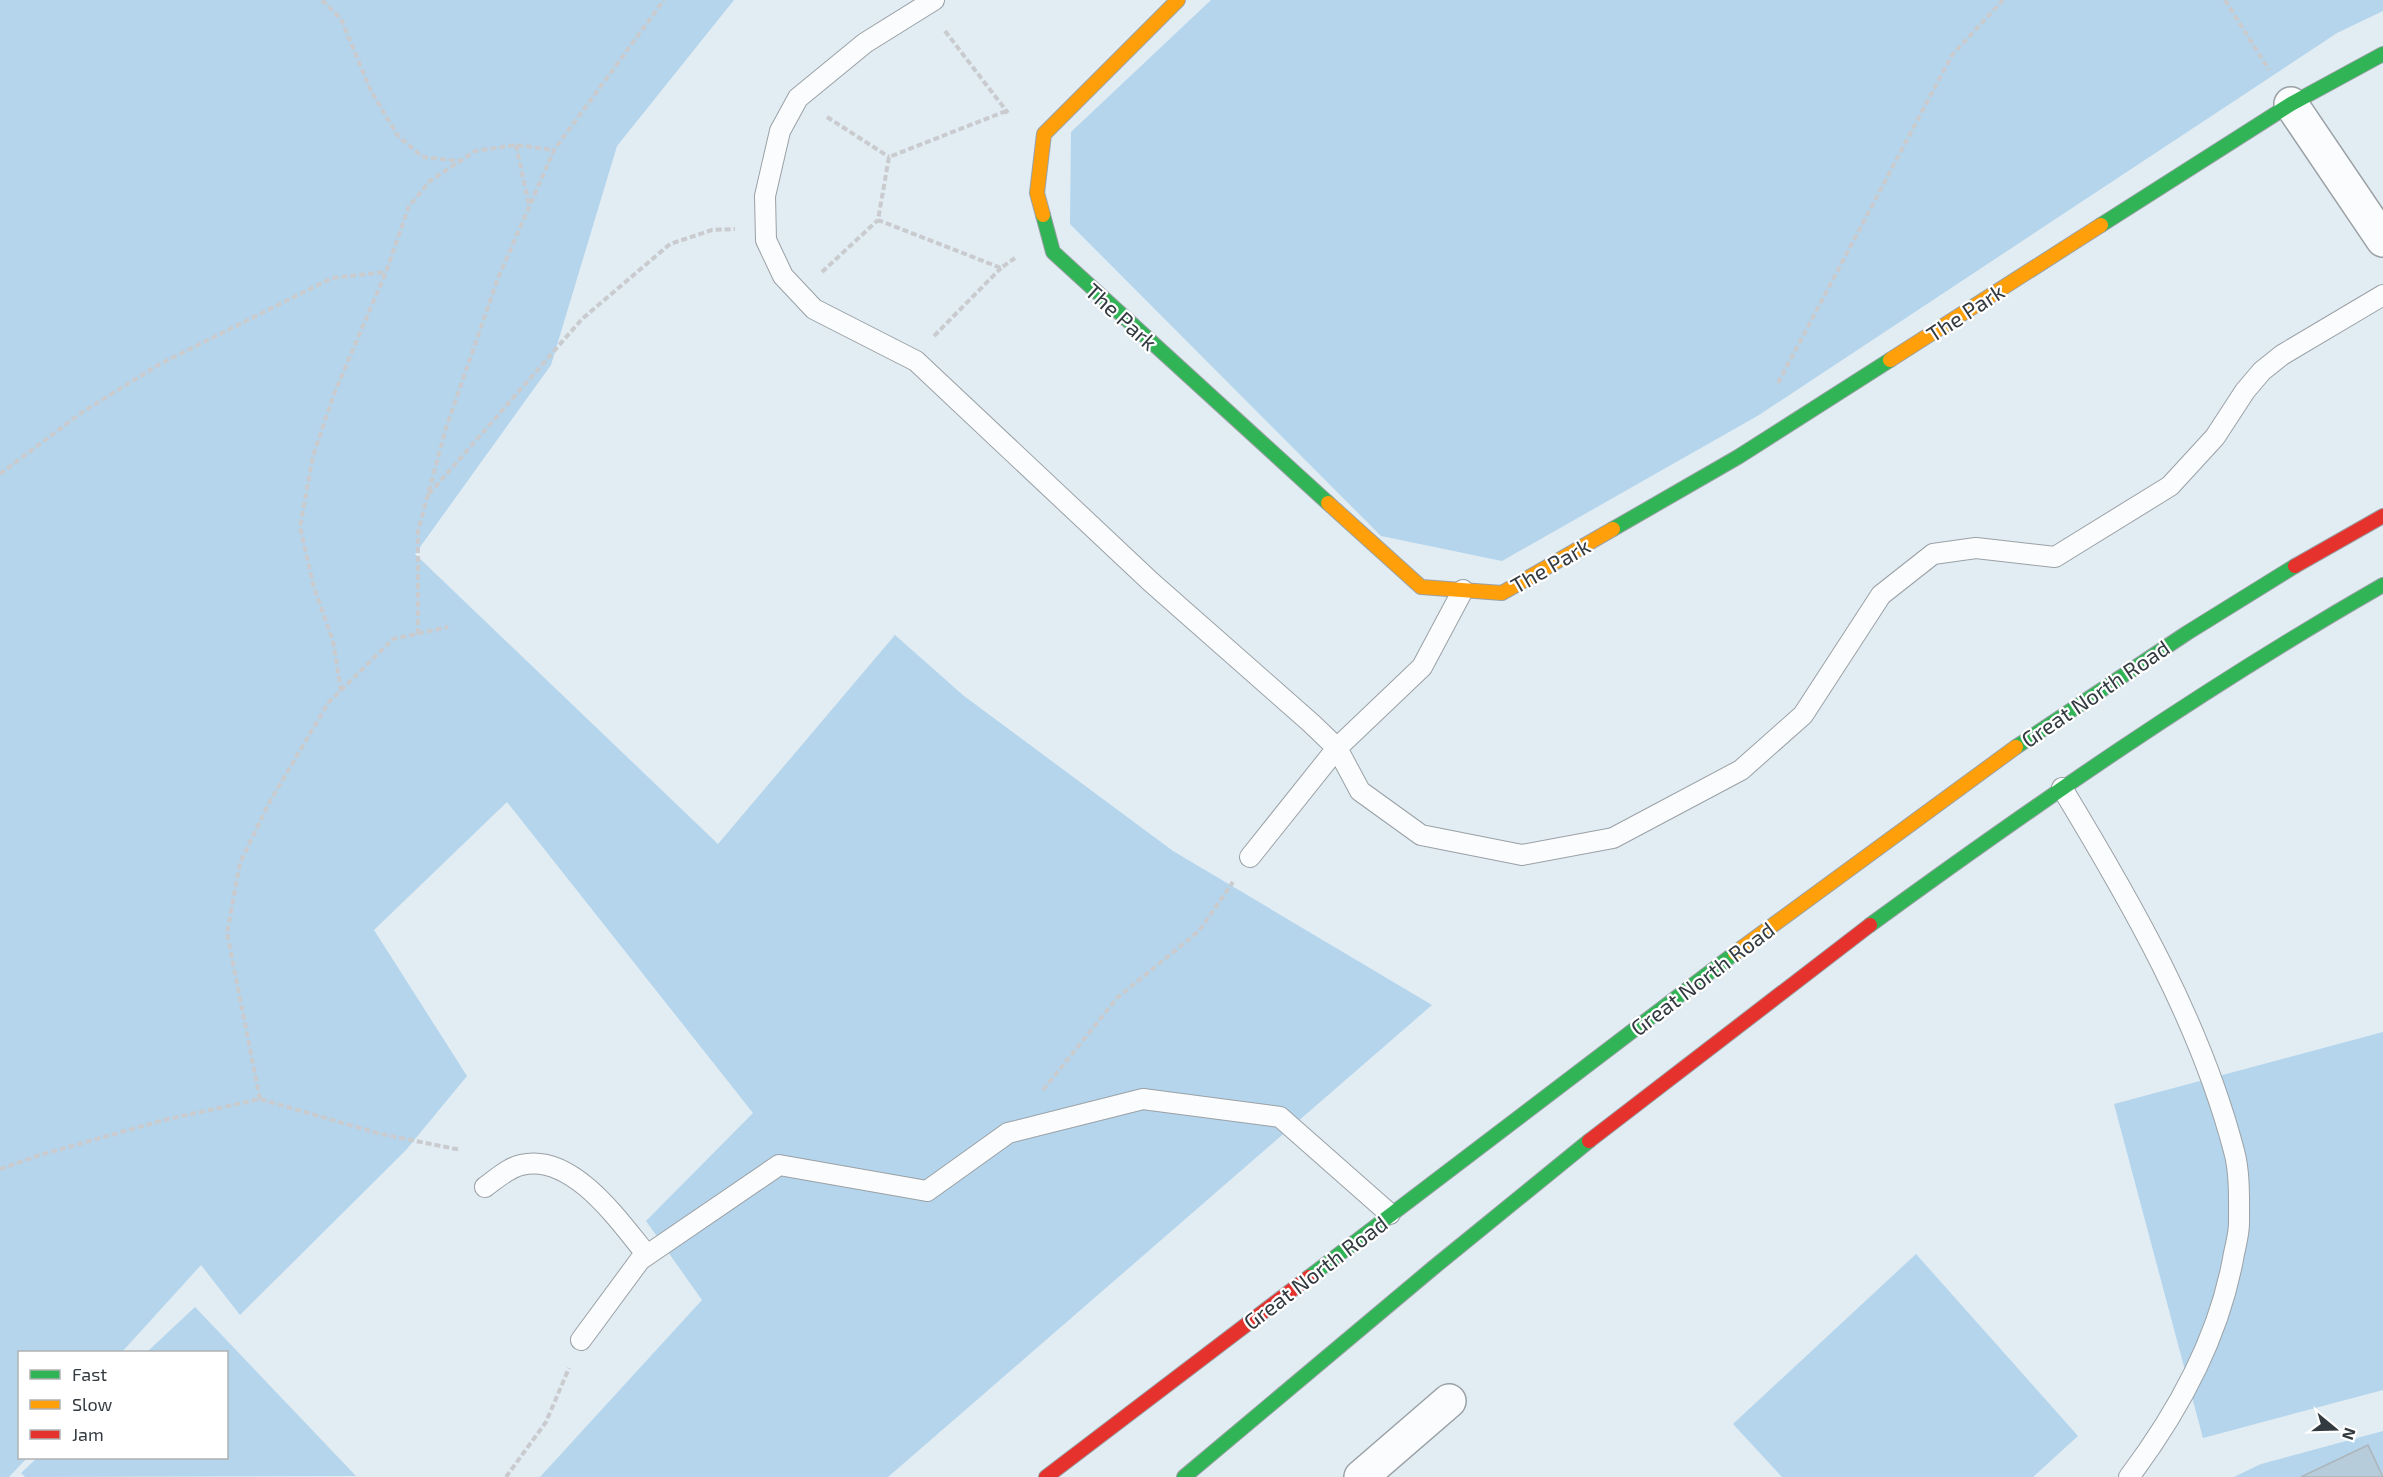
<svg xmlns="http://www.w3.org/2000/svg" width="2383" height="1477" font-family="'Exo 2',sans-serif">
<rect width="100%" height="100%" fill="#e2ecf3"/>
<path fill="#b4d5ec" d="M 0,0 L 734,0 L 617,146 L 551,365 L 415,554 L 718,844 L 895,635 L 964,696 L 1173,851 L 1432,1005 L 888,1477 L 540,1477 L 702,1300 L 646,1221 L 753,1113 L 507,802 L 374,930 L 467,1076 L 406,1150 L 240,1315 L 201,1265 L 122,1352 L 20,1352 L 20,1458 L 27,1458 L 9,1477 L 0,1477 Z
M 1211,0 L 2383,0 L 2383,11 L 2337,33 L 1759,415 L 1502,561 L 1381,536 L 1070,224 L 1071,132 Z
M 2383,1032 L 2383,1390 L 2203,1438 L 2114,1104 Z
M 1916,1254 L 2078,1436 L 2033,1477 L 1782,1477 L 1733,1424 Z
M 195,1307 L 356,1476 L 25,1477 L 21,1473 L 37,1458 L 226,1458 L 226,1352 L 147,1352 Z
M 2383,1431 L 2383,1477 L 2234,1477 L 2261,1464 Z"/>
<path fill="#b6ccda" stroke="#adb5ba" stroke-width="1.5" d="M 2368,1445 L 2383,1477 L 2301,1477 Z"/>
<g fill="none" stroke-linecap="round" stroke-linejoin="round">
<g stroke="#9aa1a6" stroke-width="22">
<path id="lane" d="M 934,0 L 865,43 L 798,98 L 780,131 L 765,196 L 766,240 L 783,276 L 814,309 L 916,361 L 1151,582 L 1311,723 L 1337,748 L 1360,791 L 1421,835 L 1522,855 L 1613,838 L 1741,770 L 1803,715 L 1881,595 L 1933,554 L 1976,548 L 2055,557 L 2170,486 L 2215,437 L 2245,391 L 2262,371 L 2282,355 L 2383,295
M 2062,788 C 2131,902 2200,1021 2234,1151 C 2240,1172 2239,1201 2239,1223 C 2239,1235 2235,1247 2233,1259 C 2218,1340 2178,1412 2129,1477
M 1250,857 L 1337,748 L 1422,667 L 1463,590
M 485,1187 C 496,1179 508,1168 521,1165 C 572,1152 619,1221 647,1255
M 581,1340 L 640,1260 L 779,1165 L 927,1191 L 1008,1133 L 1143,1099 L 1280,1117 L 1390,1214"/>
</g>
<g stroke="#9aa1a6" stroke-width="36">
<path id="street" d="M 2291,104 L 2383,240
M 1361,1477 L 1449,1401"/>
</g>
<g stroke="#9aa1a6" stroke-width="16">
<path id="fast" d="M 1043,215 L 1053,252 L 1328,503
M 2101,225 L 2291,104 L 2383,54
M 1613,529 L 1738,457 L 1890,360
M 2016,747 L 2187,633 L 2295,566
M 1870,925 C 2036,804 2205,687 2383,585
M 1309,1277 L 1735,953
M 1184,1477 L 1433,1268 L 1589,1141"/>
</g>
<g stroke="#9aa1a6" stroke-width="16">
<path id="slow" d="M 1043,215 L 1037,193 L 1044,134 L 1178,0
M 1890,360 L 2101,225
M 1328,503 L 1421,587 L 1502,593 L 1613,529
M 1735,953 L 2016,747"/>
</g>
<g stroke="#9aa1a6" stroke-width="16">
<path id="jam" d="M 2295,566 L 2383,516
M 1589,1141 L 1870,925
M 1046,1477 L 1309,1277"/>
</g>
<path stroke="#c9cbce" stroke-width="4" stroke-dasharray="6 3" stroke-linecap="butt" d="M 322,0 L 341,19 L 371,91 L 398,136 L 423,157 L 459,161
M 2225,0 L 2269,70
M 945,31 L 1008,113
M 1006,111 L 889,157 L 878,220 L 1001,268 L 1015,258
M 827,117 L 889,157
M 516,145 L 529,205
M 822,272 L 878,220
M 934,336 L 1001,268
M 1778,383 L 1952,55 L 2003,0
M 0,474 L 81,413 L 160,364 L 332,278 L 386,272
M 429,494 L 582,319 L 670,244 L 712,230 L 735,229
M 418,634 L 418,531 L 446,428 L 498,278 L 554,150 L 664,0
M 341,691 L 333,641 L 314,588 L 300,527 L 313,456 L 334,394 L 386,272 L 409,206 L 430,181 L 475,151 L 516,145 L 554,150
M 1043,1090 L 1117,998 L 1199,931 L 1233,882
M 260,1099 L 227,933 L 240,863 L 269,803 L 328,703 L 393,639 L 448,627
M 0,1169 L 40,1155 L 164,1120 L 260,1099 L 381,1134 L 461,1150
M 506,1477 L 546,1422 L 569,1368"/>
<use href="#lane" stroke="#fbfcfd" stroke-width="20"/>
<use href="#street" stroke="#fbfcfd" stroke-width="33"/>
<use href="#fast" stroke="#30b455" stroke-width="14"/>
<use href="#slow" stroke="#ff9f0a" stroke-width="14"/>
<use href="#jam" stroke="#e5322d" stroke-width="14"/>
</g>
<g text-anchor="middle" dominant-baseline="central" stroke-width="4.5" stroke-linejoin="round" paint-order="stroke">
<g font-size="22" fill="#343b40" stroke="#fff">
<text transform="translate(1965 312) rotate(-33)">The Park</text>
<text transform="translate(1122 316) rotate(42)">The Park</text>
<text transform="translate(1550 565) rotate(-30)">The Park</text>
<text transform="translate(2095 693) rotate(-34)">Great North Road</text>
<text transform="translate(1702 978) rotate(-37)">Great North Road</text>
<text transform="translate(1315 1272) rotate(-37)">Great North Road</text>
</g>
</g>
<rect x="18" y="1351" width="210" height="108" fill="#ffffff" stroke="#aeb1b3" stroke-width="1.5"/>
<rect x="30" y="1370" width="30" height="9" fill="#30b455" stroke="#aeb1b3" stroke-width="1.5"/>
<text x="72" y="1381" font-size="18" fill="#343b40">Fast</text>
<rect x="30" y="1400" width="30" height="9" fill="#ff9f0a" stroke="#aeb1b3" stroke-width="1.5"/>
<text x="72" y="1411" font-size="18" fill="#343b40">Slow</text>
<rect x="30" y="1430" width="30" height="9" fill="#e5322d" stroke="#aeb1b3" stroke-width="1.5"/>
<text x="72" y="1441" font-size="18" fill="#343b40">Jam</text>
<g transform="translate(2335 1429) rotate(109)" stroke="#ffffff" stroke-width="4.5" paint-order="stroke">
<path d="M0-4.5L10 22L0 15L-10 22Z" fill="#343b40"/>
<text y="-9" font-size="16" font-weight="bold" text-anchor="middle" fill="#343b40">N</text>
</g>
</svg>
